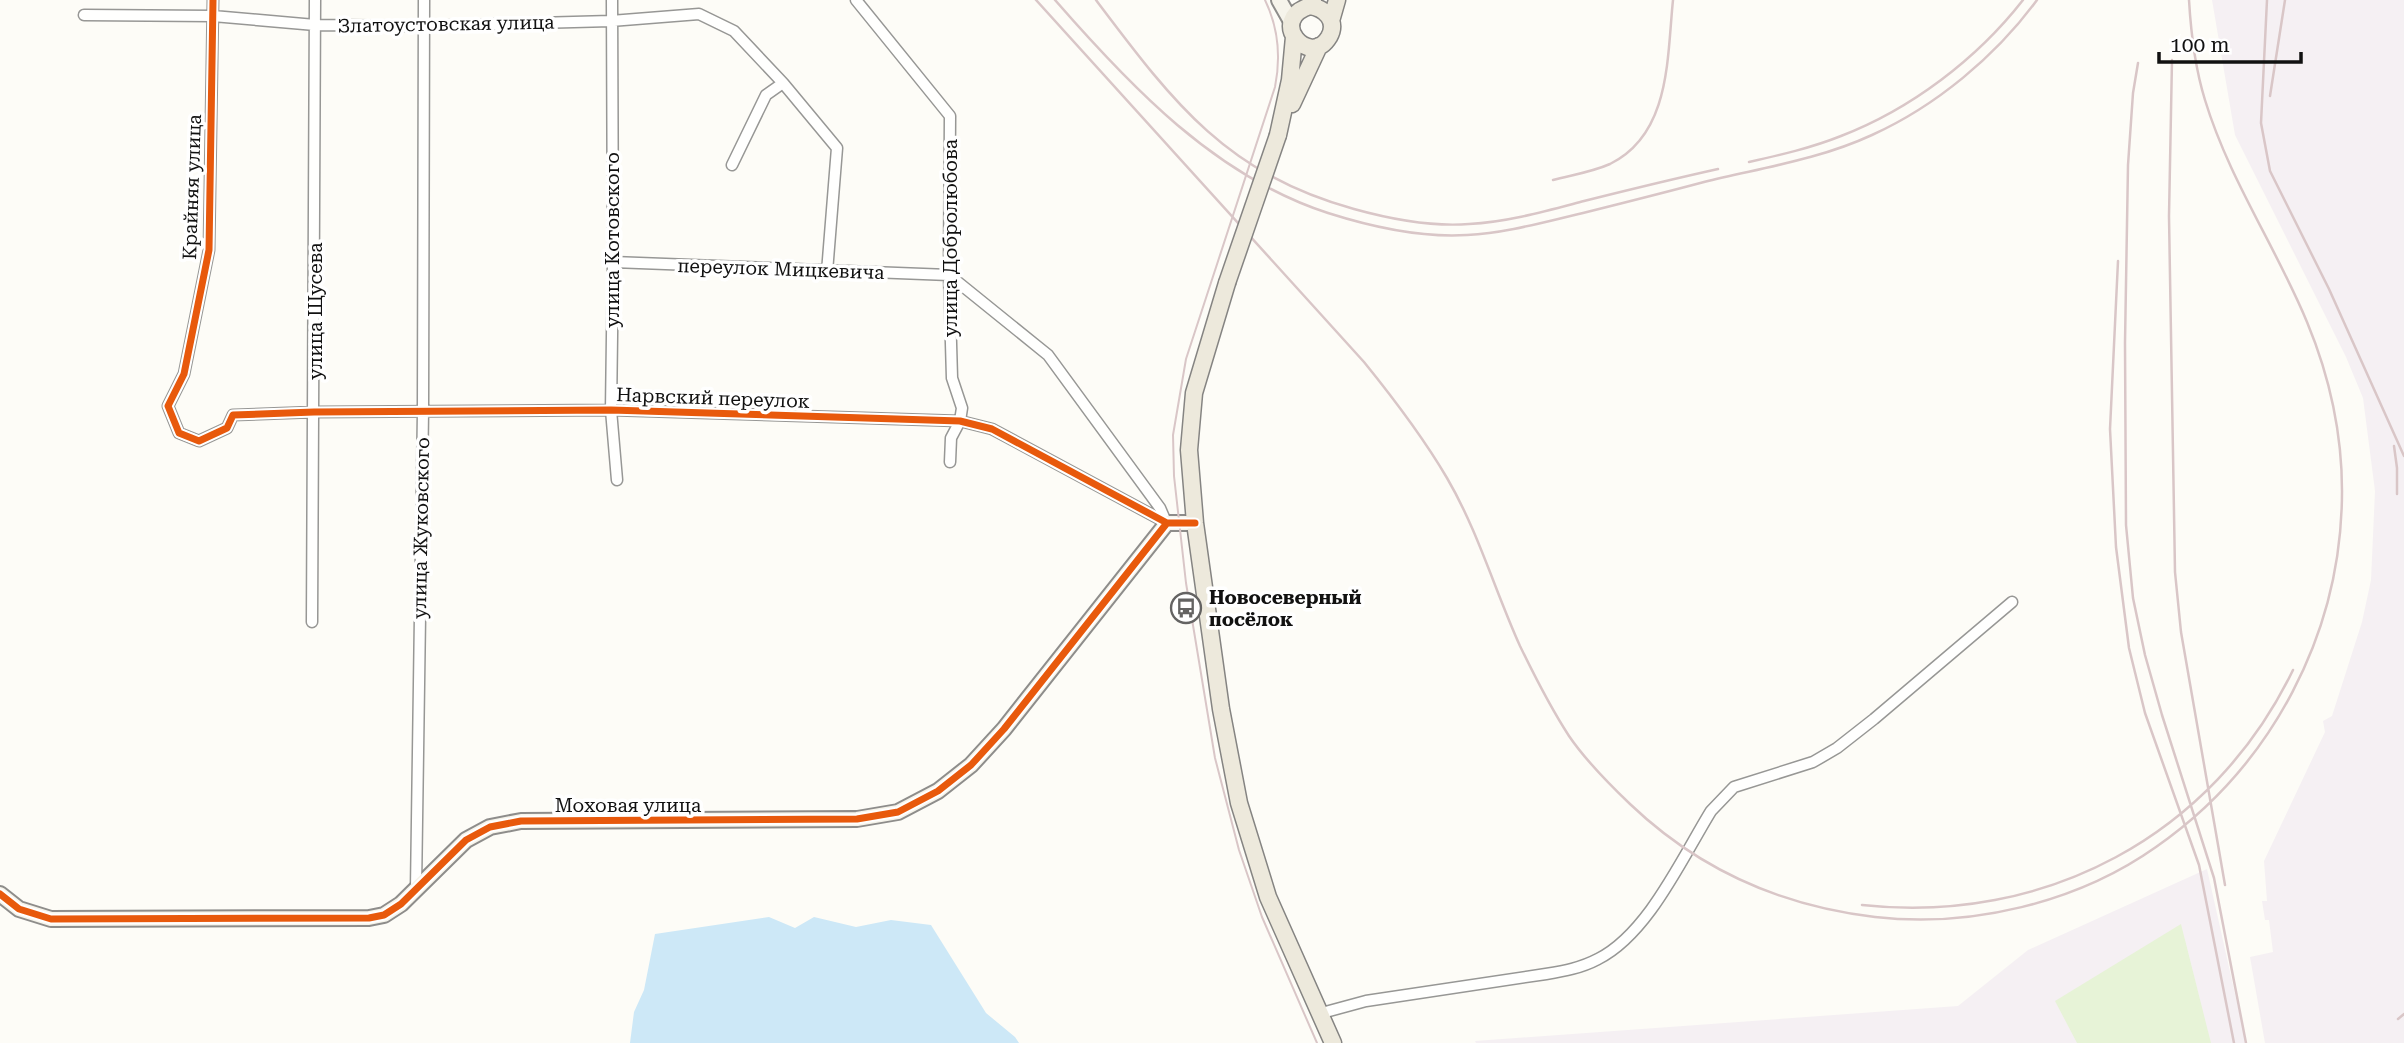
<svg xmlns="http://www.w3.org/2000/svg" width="2404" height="1043" font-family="'Roboto Serif',serif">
<rect width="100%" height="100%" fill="#fdfcf7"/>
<path fill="#f5f0f3" d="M 2212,0 L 2404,0 L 2404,1043 L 2265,1043 L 2250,957 L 2273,952 L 2269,920 L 2265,920 L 2262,901 L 2267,901 L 2264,861 L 2325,732 L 2323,721 L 2332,716 L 2362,622 L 2371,580 L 2375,491 L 2363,398 L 2346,357 L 2235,135 Z
M 2207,869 L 2246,1043 L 1476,1043 L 1475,1041 L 1958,1006 L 2028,950 Z"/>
<path fill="#e7f3d7" d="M 2181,924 L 2211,1043 L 2077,1043 L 2055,1001 Z"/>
<path fill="#cde8f7" d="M 769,917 L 795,928 L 814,917 L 856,927 L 891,920 L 931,925 L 986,1013 L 1015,1037 L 1019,1043 L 630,1043 L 634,1012 L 644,990 L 655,934 Z"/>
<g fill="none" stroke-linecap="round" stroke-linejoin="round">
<g stroke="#979795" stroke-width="13">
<path id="street" d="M 213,0 L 209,250 L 184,374 L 168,406 L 179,433 L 199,441 L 227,428 L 233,415 L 314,412 L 611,410 L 960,421 L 992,429 L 1167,523
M 612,0 L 613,262 L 611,410 L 617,480
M 856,0 L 950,116 L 949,275 L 952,378 L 962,408 L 960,421 L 951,438 L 950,462
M 84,15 L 213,16 L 315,25 L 425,26 L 611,21 L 699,14 L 734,31 L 783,83 L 766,95 L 732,165
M 783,83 L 837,148 L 827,272
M 613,262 L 949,275 L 1048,355 L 1160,508 L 1166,522
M 312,622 L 315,0
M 416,889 L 423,411 L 424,0
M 1318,1014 L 1366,1001 L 1546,974 C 1564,971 1581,968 1598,959 C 1648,934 1682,858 1711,811 L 1734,787 L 1813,762 L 1837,748 L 1874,719 L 2012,602"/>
</g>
<g stroke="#8e8d8b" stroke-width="18">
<path id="secondary" d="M 1279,0 L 1292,23
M 0,894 L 19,909 L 51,919 L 369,918 L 384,915 L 401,904 L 466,840 L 490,827 L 521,821 L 857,819 L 898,812 L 938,791 L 971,765 L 1004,729 L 1167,523 L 1195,523"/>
</g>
<g stroke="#858482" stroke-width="19">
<path id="primary" d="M 1310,6 C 1325,8 1338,21 1329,37 C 1310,69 1266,20 1310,6 L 1313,0
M 1331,21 L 1337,0
M 1292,104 L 1319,46
M 1278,135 L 1290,80 L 1294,37
M 1227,283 L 1194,393 L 1189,450 L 1195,523 L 1221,709 L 1239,803 L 1268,897 L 1333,1043"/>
</g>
<use href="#street" stroke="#fffffe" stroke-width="10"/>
<use href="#secondary" stroke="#f6f4eb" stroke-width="14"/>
<use href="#primary" stroke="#ede9dc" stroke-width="16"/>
<path stroke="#d9c6c7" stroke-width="2" d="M 1265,0 C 1278,27 1281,57 1275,87 L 1186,359 L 1173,435 L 1174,476 L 1186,583 L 1215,758 L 1239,850 L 1262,917 L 1317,1043"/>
<path stroke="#d9c6c7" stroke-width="2.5" d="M 1036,0 L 1364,362 C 1394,399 1423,437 1447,478 C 1478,531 1495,591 1520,646 C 1535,677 1550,707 1569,736 C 1586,761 1608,783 1630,804 C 1698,869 1781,906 1875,917 C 1970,928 2077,903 2156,847 C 2272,766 2342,633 2342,491 C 2342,434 2329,375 2307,322 C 2276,247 2229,179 2205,100 C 2195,68 2191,34 2189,0
M 1055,0 C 1130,86 1216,177 1328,213 C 1372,227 1420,238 1467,235 C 1506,233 1544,222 1583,213 C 1623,203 1663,193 1704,182 C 1760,168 1818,160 1872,135 C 1936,106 1996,56 2037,0
M 1096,0 C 1173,102 1225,173 1354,209 C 1390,219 1431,227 1469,224 C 1508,222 1546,211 1584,201 C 1628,190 1673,179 1718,169
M 2267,0 L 2261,123 L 2270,171 L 2329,289 L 2404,456
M 2172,60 L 2169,216 L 2175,572 L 2181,632 L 2225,885
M 2138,63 L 2133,93 L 2128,165 L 2125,343 L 2126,525 L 2133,598 L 2145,655 L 2162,715 L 2214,878 L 2246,1043
M 2270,96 L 2285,0
M 1749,162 C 1780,155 1811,148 1841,136 C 1911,109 1977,59 2023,0
M 1553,180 C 1572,175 1592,172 1610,164 C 1671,134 1667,57 1673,0
M 2118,261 L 2110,429 L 2116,547 L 2129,648 L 2145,713 L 2199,865 L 2234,1043
M 2394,446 L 2397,468 L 2397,494
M 1862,905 C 2044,925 2213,836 2293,670
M 2398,1019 L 2404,1014"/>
<g stroke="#858482" stroke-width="19" stroke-linecap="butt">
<path id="primary-bridge" d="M 1227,283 L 1278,135"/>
</g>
<use href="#primary-bridge" stroke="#ede9dc" stroke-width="16"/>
<g stroke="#fff" stroke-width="11">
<path id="cycleway" d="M 213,0 L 209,250 L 184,374 L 168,406 L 179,433 L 199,441 L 227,428 L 233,415 L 314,412 L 611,410 L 960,421 L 992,429 L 1167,523 L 1195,523
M 0,894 L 19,909 L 51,919 L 369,918 L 384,915 L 401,904 L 466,840 L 490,827 L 521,821 L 857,819 L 898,812 L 938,791 L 971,765 L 1004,729 L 1167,523"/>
</g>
<use href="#cycleway" stroke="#e8590c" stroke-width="7"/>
</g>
<defs>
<g id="bus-ring" transform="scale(1.575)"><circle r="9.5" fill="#fff" stroke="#646362" stroke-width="1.5"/><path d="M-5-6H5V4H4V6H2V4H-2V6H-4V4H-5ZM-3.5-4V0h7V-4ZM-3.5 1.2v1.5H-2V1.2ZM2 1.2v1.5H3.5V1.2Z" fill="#646362"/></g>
</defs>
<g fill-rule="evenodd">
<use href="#bus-ring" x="1186" y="608"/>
</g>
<g text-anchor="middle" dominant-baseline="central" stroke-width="7" stroke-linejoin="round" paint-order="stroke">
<g font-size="19" fill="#111" stroke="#fff">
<text transform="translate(446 24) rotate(-1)">Златоустовская улица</text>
<text transform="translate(192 187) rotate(-88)">Крайняя улица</text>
<text transform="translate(950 238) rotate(-90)">улица Добролюбова</text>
<text transform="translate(612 240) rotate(-90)">улица Котовского</text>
<text transform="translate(781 269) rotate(2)">переулок Мицкевича</text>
<text transform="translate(315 311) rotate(-90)">улица Щусева</text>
<text transform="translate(713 398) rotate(2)">Нарвский переулок</text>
<text transform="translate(421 528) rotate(-89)">улица Жуковского</text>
<text x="628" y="805">Моховая улица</text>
</g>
<g font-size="19" font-weight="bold" fill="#111" stroke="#fff" text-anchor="start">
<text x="1209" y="597">Новосеверный<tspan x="1209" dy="22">посёлок</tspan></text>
</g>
</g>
<path d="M2159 52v10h142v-10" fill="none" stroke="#111111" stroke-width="3.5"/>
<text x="2170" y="52" font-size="21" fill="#111111" stroke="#ffffff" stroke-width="5" paint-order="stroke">100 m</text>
</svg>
